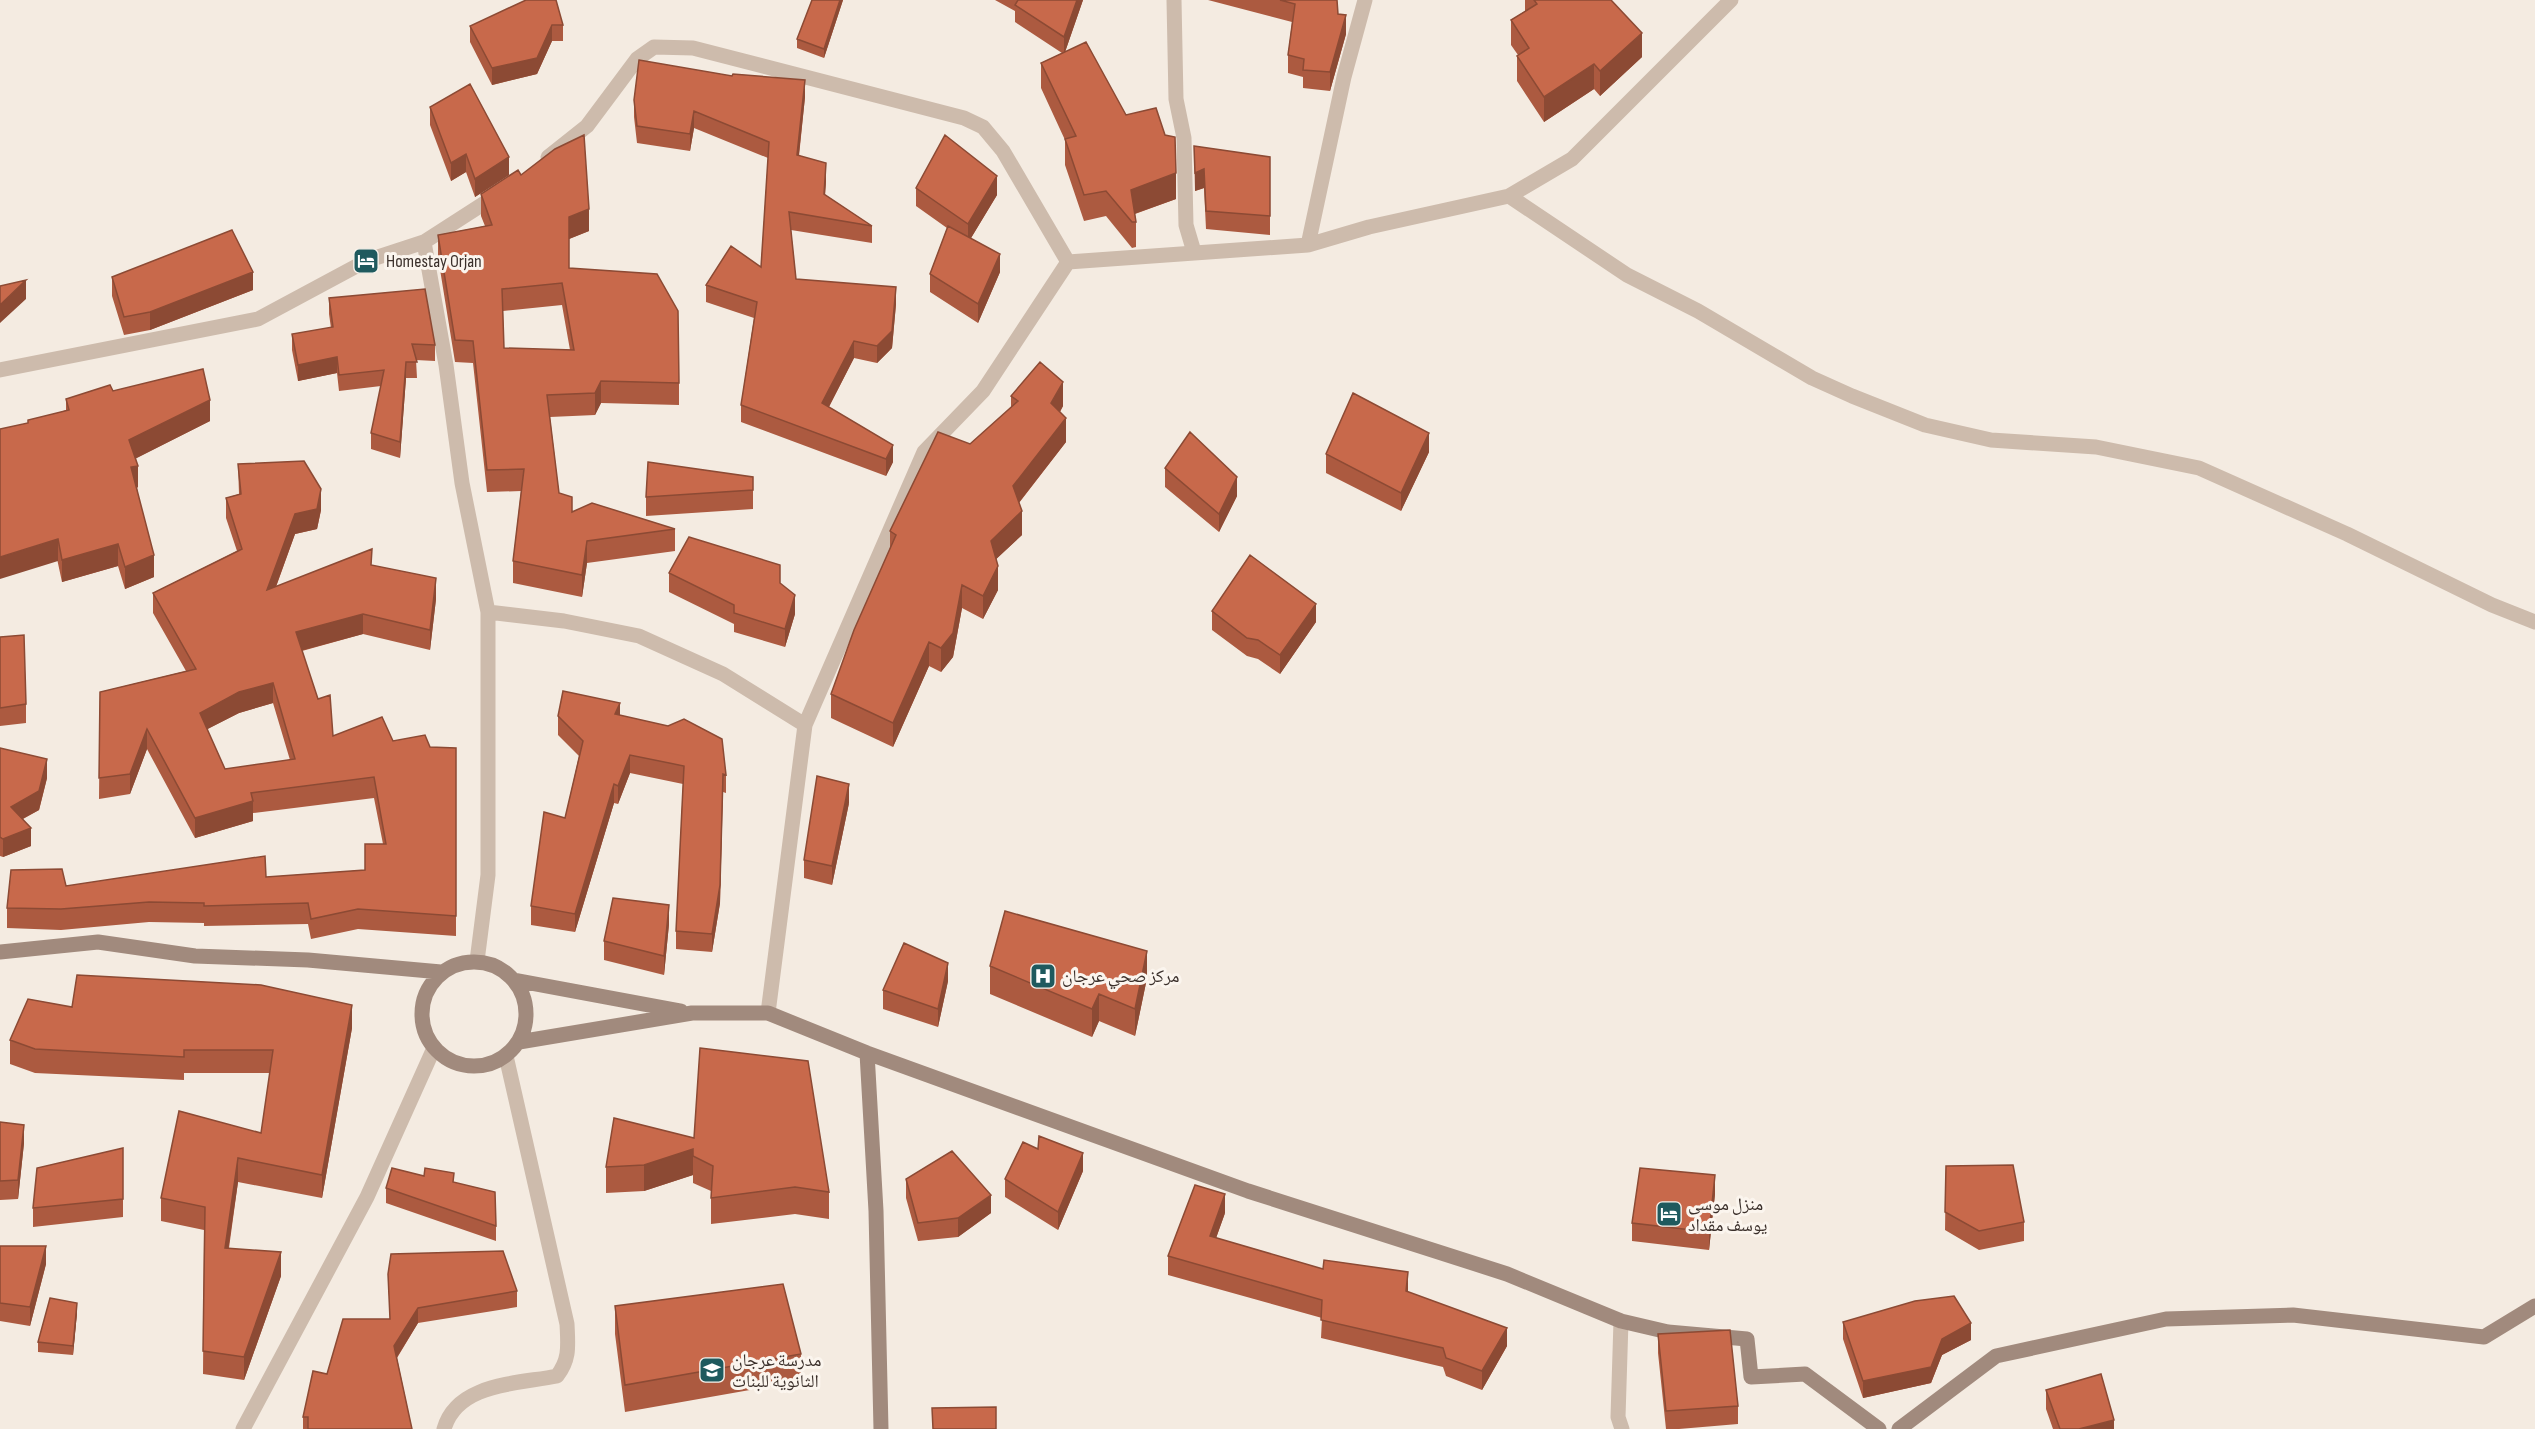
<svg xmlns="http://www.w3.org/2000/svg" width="2535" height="1429" font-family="'Sofia Sans Condensed','Noto Naskh Arabic',sans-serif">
<rect width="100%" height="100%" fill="#f4ebe1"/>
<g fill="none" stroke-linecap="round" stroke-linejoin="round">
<path stroke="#cdbbac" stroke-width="15" d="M 1174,0 L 1176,99 L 1184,138 L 1186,225 L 1194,252
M 548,157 L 587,126 L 637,59 L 654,47 L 693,48 L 964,118 L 983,127 L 1003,151 L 1068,262
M 1509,196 L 1627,275 L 1698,311 L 1812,378 L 1852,396 L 1925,425 L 1991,440 L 2096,447 L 2199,468 L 2347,534 L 2492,605 L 2535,622
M 424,242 L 446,365 L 462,483 L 488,612 L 488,875 L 477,961
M 1308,245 L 1344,77 L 1365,0
M 0,370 L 258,319 L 366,261 L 424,242 L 497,195
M 488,612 L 564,621 L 639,636 L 723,674 L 805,725
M 768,1013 L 805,725 L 924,452 L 983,391 L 1068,262 L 1308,245 L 1369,227 L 1509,196 L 1572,159 L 1731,0
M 1621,1321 L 1618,1417 L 1622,1429
M 243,1429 L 367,1197 L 434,1048
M 444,1429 C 457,1383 517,1384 557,1376 C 570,1359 568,1346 567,1324 L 506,1056"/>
<path stroke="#a18a7d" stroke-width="15" d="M 0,952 L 98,942 L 195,956 L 308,960 L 441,972
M422 1014a52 52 0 1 1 104 0a52 52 0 1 1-104 0Z
M 514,980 L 681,1011
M 519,1042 L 692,1013 L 768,1013 L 867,1053 L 1248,1191 L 1507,1274 L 1621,1321 L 1668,1332 L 1747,1339 L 1751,1377 L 1805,1374 L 1879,1429
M 867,1053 L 876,1211 L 881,1429
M 1899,1429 L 1996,1356 L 2166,1319 L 2293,1315 L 2484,1337 L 2535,1306"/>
</g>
<path fill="#ac5a40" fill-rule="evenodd" d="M 812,0 L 843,0 L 824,58 L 797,48 L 797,39 Z
M 995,0 L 1083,0 L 1065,52 L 1126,115 L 1176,199 L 1135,214 L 1136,222 L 1136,247 L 1132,248 L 1106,216 L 1084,221 L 1065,165 L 1065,140 L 1041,88 L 1041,63 L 1062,53 L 1015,22 L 1015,11 Z
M 1208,0 L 1337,0 L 1338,14 L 1346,34 L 1330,91 L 1303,88 L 1303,77 L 1288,73 L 1288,55 L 1292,22 Z
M 1525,0 L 1611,0 L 1642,57 L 1600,96 L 1594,89 L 1544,122 L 1517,81 L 1517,56 L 1518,55 L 1511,45 L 1511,20 L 1525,11 Z
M 563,25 L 563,41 L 552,41 L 537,74 L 492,85 L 470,42 L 470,26 Z
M 805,97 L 799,156 L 826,180 L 825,195 L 872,226 L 872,243 L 791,230 L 796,279 L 896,304 L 892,348 L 877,363 L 854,358 L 829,407 L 893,462 L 886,476 L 741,422 L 741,405 L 754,318 L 706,302 L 706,285 L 761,267 L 768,158 L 694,128 L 690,151 L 637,143 L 634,117 L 634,100 Z
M 430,107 L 509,175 L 475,197 L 466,172 L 451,181 L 430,125 Z
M 1194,146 L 1270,157 L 1270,235 L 1206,229 L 1204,188 L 1195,191 Z
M 521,175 L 589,231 L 569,239 L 569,268 L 679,383 L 679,405 L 601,403 L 595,415 L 550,417 L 559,493 L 572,512 L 675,529 L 675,551 L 587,563 L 582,597 L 513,583 L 513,561 L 521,491 L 487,492 L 473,363 L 455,362 L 438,257 L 438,235 L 485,226 L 481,216 L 481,194 ZM 562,305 L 570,350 L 504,348 L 503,311 Z
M 916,188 L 997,195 L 971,238 L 1000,272 L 978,323 L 930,292 L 930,274 L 947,228 L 916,206 Z
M 112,277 L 253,290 L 150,330 L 124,335 L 112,296 Z
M 329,298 L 435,345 L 435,361 L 416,360 L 417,378 L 406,378 L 400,458 L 371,449 L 371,433 L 381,386 L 339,391 L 337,373 L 298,381 L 292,350 L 292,334 L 331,328 L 329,314 Z
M 113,391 L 210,421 L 136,458 L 138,487 L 137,488 L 154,577 L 125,589 L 118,566 L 62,582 L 28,423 L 66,410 L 66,399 Z
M 1011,396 L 1063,406 L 1060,412 L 1066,442 L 1019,503 L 1022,535 L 996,559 L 998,590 L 983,619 L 962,608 L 953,657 L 941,672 L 929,666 L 893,747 L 831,718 L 831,694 L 890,548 L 890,531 L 970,444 L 1011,408 Z
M 1429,452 L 1401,511 L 1326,473 L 1326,454 Z
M 238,464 L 321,510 L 317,529 L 295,534 L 276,587 L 372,565 L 436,599 L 430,650 L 363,634 L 302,651 L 318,699 L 333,736 L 393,741 L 430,747 L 456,748 L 456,936 L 358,929 L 311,939 L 308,924 L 204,926 L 204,923 L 149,922 L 61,930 L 7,928 L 7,908 L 66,886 L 266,877 L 365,870 L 383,844 L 374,798 L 253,813 L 253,821 L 195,838 L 147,749 L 130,794 L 99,799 L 100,692 L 186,671 L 153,613 L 153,593 L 237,551 L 226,518 L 226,498 L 239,494 ZM 273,703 L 290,760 L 225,769 L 207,729 L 239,713 Z
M 1165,468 L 1237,496 L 1219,532 L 1165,487 Z
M 753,477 L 753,509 L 646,516 L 646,497 Z
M 669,573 L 780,583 L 795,614 L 785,647 L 734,632 L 734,624 L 669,592 Z
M 1212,611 L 1316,622 L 1280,674 L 1258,659 L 1247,656 L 1212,630 Z
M 0,637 L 26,704 L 26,723 L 0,726 Z
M 620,715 L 726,775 L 726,793 L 723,792 L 720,903 L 712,952 L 676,949 L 676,931 L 683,784 L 630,773 L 618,804 L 614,803 L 575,932 L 531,925 L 531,906 L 565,818 L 579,756 L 558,735 L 558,716 Z
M 0,748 L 47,778 L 39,810 L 23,819 L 31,846 L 3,857 L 0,856 Z
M 849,803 L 832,885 L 804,878 L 804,860 Z
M 669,924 L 664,975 L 604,960 L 604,941 Z
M 990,966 L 1147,978 L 1135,1036 L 1099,1021 L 1092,1037 L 990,994 Z
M 948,981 L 938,1027 L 883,1009 L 883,990 Z
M 72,1007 L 352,1028 L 322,1198 L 238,1182 L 229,1248 L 281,1276 L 244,1380 L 203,1374 L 204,1230 L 161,1221 L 161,1198 L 261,1133 L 270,1073 L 184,1073 L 184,1080 L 35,1073 L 10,1064 L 10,1040 Z
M 614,1118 L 829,1192 L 829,1219 L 795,1214 L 711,1224 L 711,1191 L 693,1183 L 693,1175 L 644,1191 L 606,1193 L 606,1167 Z
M 0,1122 L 24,1143 L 18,1199 L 0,1200 Z
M 123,1148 L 123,1217 L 33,1227 L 33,1208 Z
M 1946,1166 L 2024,1222 L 2024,1241 L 1979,1250 L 1945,1230 Z
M 1083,1171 L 1058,1230 L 1005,1197 L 1005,1179 Z
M 906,1179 L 991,1213 L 958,1237 L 918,1241 L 906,1198 Z
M 454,1183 L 496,1226 L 496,1241 L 386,1203 L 386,1188 Z
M 1715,1194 L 1709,1250 L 1632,1241 L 1632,1223 Z
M 1225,1213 L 1216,1238 L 1323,1269 L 1408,1292 L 1507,1346 L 1482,1390 L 1446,1376 L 1443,1367 L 1321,1338 L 1322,1318 L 1168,1275 L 1168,1256 Z
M 0,1246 L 46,1264 L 30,1326 L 0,1321 Z
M 388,1274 L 517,1291 L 517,1307 L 418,1323 L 397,1358 L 412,1429 L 303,1429 L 303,1417 L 327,1374 L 390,1319 Z
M 615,1306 L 801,1354 L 801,1381 L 625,1412 L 615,1334 Z
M 77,1313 L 73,1355 L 38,1352 L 38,1342 Z
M 1843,1322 L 1971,1340 L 1942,1355 L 1931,1383 L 1863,1398 L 1843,1339 Z
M 1658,1334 L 1738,1406 L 1738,1424 L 1679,1429 L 1666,1429 L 1658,1353 Z
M 2046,1390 L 2114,1429 L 2053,1429 L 2046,1409 Z"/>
<path fill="#8c4a34" d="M 840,0 L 843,0 L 824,58 L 824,49 Z
M 1077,0 L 1083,0 L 1064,55 L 1064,37 Z
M 1346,15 L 1346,34 L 1330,91 L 1330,72 Z
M 552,25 L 552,41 L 537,74 L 492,85 L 492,68 Z
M 1642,33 L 1642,57 L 1600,96 L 1600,71 Z
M 1594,64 L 1594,89 L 1544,122 L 1544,97 Z
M 805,80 L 805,97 L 797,172 L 797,155 Z
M 694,111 L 694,128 L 690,151 L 690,134 Z
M 466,154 L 466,172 L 451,181 L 451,163 Z
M 509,157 L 509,175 L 475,197 L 475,179 Z
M 826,163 L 826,180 L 824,211 L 824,194 Z
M 1204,169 L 1204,188 L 1195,191 L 1195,173 Z
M 1176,173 L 1176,199 L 1131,215 L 1131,190 Z
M 997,176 L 997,195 L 968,243 L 968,224 Z
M 589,209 L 589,231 L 569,239 L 569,217 Z
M 1000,254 L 1000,272 L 978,323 L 978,304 Z
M 253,272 L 253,290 L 150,330 L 150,312 Z
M 26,280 L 26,299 L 0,323 L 0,305 Z
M 896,287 L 896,304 L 892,348 L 877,363 L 877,346 Z
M 854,341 L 854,358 L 822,420 L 822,403 Z
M 337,357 L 337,373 L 298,381 L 298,365 Z
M 406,362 L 406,378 L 400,458 L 400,442 Z
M 601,381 L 601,403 L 595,415 L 595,393 Z
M 1063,382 L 1063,406 L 1051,427 L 1051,403 Z
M 210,400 L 210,421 L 129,462 L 129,440 Z
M 1066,418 L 1066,442 L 1013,510 L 1013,486 Z
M 1429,433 L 1429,452 L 1401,511 L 1401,493 Z
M 893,445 L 893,462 L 886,476 L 886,459 Z
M 138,466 L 138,487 L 131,489 L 131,467 Z
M 1237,477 L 1237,496 L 1219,532 L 1219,514 Z
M 321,489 L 321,510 L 317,529 L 295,534 L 267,611 L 267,590 L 295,514 Z
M 1022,511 L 1022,535 L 991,564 L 991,541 Z
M 58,539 L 58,561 L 0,579 L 0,557 Z
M 587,541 L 587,563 L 582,597 L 582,575 Z
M 118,544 L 118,566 L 62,582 L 62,560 Z
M 154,555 L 154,577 L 125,589 L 125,567 Z
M 998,566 L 998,590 L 983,619 L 983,596 Z
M 436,578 L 436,599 L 430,650 L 430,630 Z
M 962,585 L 962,608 L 953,657 L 941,672 L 941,648 Z
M 795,595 L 795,614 L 785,647 L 785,629 Z
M 1316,604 L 1316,622 L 1280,674 L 1280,655 Z
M 363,614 L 363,634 L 296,652 L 296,632 Z
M 929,642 L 929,666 L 893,747 L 893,723 Z
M 273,683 L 273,703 L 239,713 L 200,733 L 200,713 L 239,692 Z
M 620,703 L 620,721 L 615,714 Z
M 147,729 L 147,749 L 130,794 L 130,774 Z
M 630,755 L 630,773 L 618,804 L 618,786 Z
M 47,759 L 47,778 L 39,810 L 11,825 L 11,807 Z
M 723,774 L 720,903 L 712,952 L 712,934 Z
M 614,784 L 614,803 L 575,932 L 575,914 Z
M 849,784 L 849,803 L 832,885 L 832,866 Z
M 253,801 L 253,821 L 195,838 L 195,818 Z
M 31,828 L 31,846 L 3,857 L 3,839 Z
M 669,905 L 669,924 L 664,975 L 664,956 Z
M 1147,951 L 1147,978 L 1135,1036 L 1135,1009 Z
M 948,963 L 948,981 L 938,1027 L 938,1009 Z
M 1099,994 L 1099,1021 L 1092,1037 L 1092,1009 Z
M 352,1005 L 352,1028 L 322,1198 L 322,1175 Z
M 24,1125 L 24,1143 L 18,1199 L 18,1180 Z
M 693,1149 L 693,1175 L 644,1191 L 644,1165 Z
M 1083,1153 L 1083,1171 L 1058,1230 L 1058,1212 Z
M 238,1158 L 238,1182 L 225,1271 L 225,1248 Z
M 1715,1175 L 1715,1194 L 1709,1250 L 1709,1232 Z
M 1225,1194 L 1225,1213 L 1210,1255 L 1210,1236 Z
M 991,1195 L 991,1213 L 958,1237 L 958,1218 Z
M 46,1246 L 46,1264 L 30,1326 L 30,1307 Z
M 281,1252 L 281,1276 L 244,1380 L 244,1357 Z
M 1408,1272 L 1408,1291 L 1406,1310 L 1406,1291 Z
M 77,1303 L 77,1313 L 73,1355 L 73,1346 Z
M 418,1308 L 418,1323 L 394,1362 L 394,1346 Z
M 1971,1323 L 1971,1340 L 1942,1355 L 1931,1383 L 1863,1398 L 1863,1381 Z
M 1507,1328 L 1507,1346 L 1482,1390 L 1482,1371 Z
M 2114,1420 L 2114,1429 L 2079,1429 Z"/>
<path fill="#c8694b" stroke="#8c4a34" stroke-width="1.5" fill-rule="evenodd" d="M 526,0 L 556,0 L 563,25 L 552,25 L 537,58 L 492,68 L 470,26 Z
M 812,0 L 840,0 L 824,49 L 797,39 Z
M 1018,0 L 1077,0 L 1064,37 L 1015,5 Z
M 1280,0 L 1337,0 L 1338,14 L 1346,15 L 1330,72 L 1303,70 L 1304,59 L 1288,55 L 1295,4 Z
M 1534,0 L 1611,0 L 1642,33 L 1600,71 L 1594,64 L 1544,97 L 1517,56 L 1529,48 L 1511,20 L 1537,4 Z
M 1086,42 L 1126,115 L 1156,108 L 1165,135 L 1175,137 L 1176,173 L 1131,190 L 1136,222 L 1132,222 L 1106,191 L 1084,195 L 1065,139 L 1076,136 L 1041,63 Z
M 639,60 L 732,76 L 733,74 L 805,80 L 797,155 L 826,163 L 824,194 L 872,226 L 789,212 L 796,279 L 896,287 L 892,331 L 877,346 L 854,341 L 822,403 L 893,445 L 886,459 L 741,405 L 757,302 L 706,285 L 731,246 L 761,267 L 769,142 L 694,111 L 690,134 L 637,126 L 634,100 Z
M 470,84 L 509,157 L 475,179 L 466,154 L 451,163 L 430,107 Z
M 584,135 L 589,209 L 569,217 L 569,268 L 657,274 L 678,311 L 679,383 L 601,381 L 595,393 L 547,395 L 559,493 L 572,497 L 572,512 L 592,503 L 675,529 L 587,541 L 582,575 L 513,561 L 524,469 L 487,470 L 473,341 L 455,340 L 438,235 L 492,225 L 481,194 L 518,170 L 521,175 L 555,149 ZM 562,283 L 574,350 L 504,348 L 502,289 Z
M 945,135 L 997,176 L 968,224 L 916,188 Z
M 1194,146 L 1270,157 L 1270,216 L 1206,211 L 1204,169 L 1195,173 Z
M 948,226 L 1000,254 L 978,304 L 930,274 Z
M 232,230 L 253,272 L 150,312 L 124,317 L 112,277 Z
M 26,280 L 0,305 L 0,286 Z
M 425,289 L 435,345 L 412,344 L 417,362 L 406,362 L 400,442 L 371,433 L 384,370 L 339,375 L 337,357 L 298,365 L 292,334 L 333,327 L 329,298 Z
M 1040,362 L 1063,382 L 1051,403 L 1066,418 L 1013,486 L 1022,511 L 991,541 L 998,566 L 983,596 L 962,585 L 953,633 L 941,648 L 929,642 L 893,723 L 831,694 L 854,630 L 896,535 L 890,531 L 938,432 L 970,444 L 1018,401 L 1011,396 Z
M 203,369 L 210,400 L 129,440 L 138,466 L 131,467 L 154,555 L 125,567 L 118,544 L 62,560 L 58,539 L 0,557 L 0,429 L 28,423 L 28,420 L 69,410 L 66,399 L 110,385 L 113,391 Z
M 1353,393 L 1429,433 L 1401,493 L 1326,454 Z
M 1190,432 L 1237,477 L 1219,514 L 1165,468 Z
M 304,461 L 321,489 L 317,509 L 295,514 L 267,590 L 372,549 L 371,565 L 436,578 L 430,630 L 363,614 L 296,632 L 318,699 L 330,695 L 333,736 L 382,717 L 393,741 L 425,735 L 430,747 L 456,748 L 456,916 L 358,909 L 311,919 L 308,903 L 204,906 L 204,903 L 149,902 L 61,909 L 7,908 L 11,870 L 62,869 L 66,886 L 265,856 L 266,877 L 365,870 L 365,844 L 386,844 L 374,777 L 251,793 L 253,801 L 195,818 L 147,729 L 130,774 L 99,778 L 100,692 L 196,669 L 153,593 L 242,549 L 226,498 L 241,494 L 238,464 ZM 273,683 L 295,759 L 225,769 L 200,713 L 239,692 Z
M 648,462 L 753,477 L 753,490 L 646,497 Z
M 689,537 L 780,565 L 780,583 L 795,595 L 785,629 L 734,613 L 734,605 L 669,573 Z
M 1250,555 L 1316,604 L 1280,655 L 1258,640 L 1247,638 L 1212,611 Z
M 24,635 L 26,704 L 0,708 L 0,637 Z
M 563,691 L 620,703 L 615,714 L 668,726 L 684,719 L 722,739 L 726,775 L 723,774 L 720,885 L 712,934 L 676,931 L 684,766 L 630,755 L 618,786 L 614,784 L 575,914 L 531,906 L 544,812 L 565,818 L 583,741 L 558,716 Z
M 0,748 L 47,759 L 39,791 L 11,807 L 31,828 L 3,839 L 0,837 Z
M 817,776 L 849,784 L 832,866 L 804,860 Z
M 613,898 L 669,905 L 664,956 L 604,941 Z
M 1005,911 L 1147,951 L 1135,1009 L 1099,994 L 1092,1009 L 990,966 Z
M 904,943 L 948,963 L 938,1009 L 883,990 Z
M 77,975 L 261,985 L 352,1005 L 322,1175 L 238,1158 L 225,1248 L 281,1252 L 244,1357 L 203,1351 L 205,1207 L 161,1198 L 179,1111 L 261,1133 L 273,1050 L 184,1050 L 184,1057 L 35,1049 L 10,1040 L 28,999 L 72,1007 Z
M 700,1048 L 808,1061 L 829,1192 L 795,1187 L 711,1198 L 713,1166 L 693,1156 L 693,1149 L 644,1165 L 606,1167 L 614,1118 L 694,1138 Z
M 0,1122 L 24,1125 L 18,1180 L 0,1181 Z
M 1039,1136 L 1083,1153 L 1058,1212 L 1005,1179 L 1023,1142 L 1038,1149 Z
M 123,1148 L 123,1199 L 33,1208 L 37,1168 Z
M 952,1151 L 991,1195 L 958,1218 L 918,1223 L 906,1179 Z
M 2013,1165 L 2024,1222 L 1979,1231 L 1945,1212 L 1946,1166 Z
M 392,1168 L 424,1176 L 425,1168 L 454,1173 L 453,1182 L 495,1192 L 496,1226 L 386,1188 Z
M 1640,1168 L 1715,1175 L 1709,1232 L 1632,1223 Z
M 1195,1185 L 1225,1194 L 1210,1236 L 1323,1269 L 1324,1260 L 1408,1272 L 1406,1291 L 1507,1328 L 1482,1371 L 1446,1358 L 1443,1348 L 1321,1320 L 1322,1300 L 1168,1256 Z
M 0,1246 L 46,1246 L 30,1307 L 0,1303 Z
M 503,1251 L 517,1291 L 418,1308 L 394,1346 L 412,1429 L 308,1429 L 308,1417 L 303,1417 L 313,1371 L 327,1374 L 343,1319 L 390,1319 L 388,1274 L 391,1254 Z
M 783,1284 L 801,1354 L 625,1385 L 615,1306 Z
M 1954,1296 L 1971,1323 L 1942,1339 L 1931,1367 L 1863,1381 L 1843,1322 L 1915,1301 Z
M 50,1298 L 77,1303 L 73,1346 L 38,1342 Z
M 1730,1330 L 1738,1406 L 1666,1411 L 1658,1334 Z
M 2101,1374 L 2114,1420 L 2079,1429 L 2060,1429 L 2046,1390 Z
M 996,1407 L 996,1429 L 933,1429 L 932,1408 Z"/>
<defs>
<g id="hotel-square" transform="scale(1.35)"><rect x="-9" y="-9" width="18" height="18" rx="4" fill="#1f5a5e" stroke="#fbf5ee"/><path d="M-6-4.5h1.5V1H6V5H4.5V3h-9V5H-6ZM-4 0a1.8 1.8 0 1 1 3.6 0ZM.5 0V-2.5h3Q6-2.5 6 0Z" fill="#fff"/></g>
<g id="hospital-square" transform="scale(1.35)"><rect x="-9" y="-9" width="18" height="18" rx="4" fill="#1f5a5e" stroke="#fbf5ee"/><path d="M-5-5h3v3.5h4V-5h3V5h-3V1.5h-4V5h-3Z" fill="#fff"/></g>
<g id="school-square" transform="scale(1.35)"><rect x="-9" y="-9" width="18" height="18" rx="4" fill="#1f5a5e" stroke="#fbf5ee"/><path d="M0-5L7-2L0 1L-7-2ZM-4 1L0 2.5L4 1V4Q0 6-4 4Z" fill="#fff"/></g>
</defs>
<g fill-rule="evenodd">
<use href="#hotel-square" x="366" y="261"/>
<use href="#hospital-square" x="1043" y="976"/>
<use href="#hotel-square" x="1669" y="1214"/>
<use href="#school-square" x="712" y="1370"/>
</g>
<g text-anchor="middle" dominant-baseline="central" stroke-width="6" stroke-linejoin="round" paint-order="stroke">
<g font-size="18" fill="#3b302b" stroke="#fbf5ee" text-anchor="start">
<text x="386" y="261">Homestay Orjan</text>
<text x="1062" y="976">مركز صحي عرجان</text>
<text x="1688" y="1204">منزل موسى<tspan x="1688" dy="21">يوسف مقداد</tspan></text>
<text x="732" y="1360">مدرسة عرجان<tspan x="732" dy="21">الثانوية للبنات</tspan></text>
</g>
</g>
</svg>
